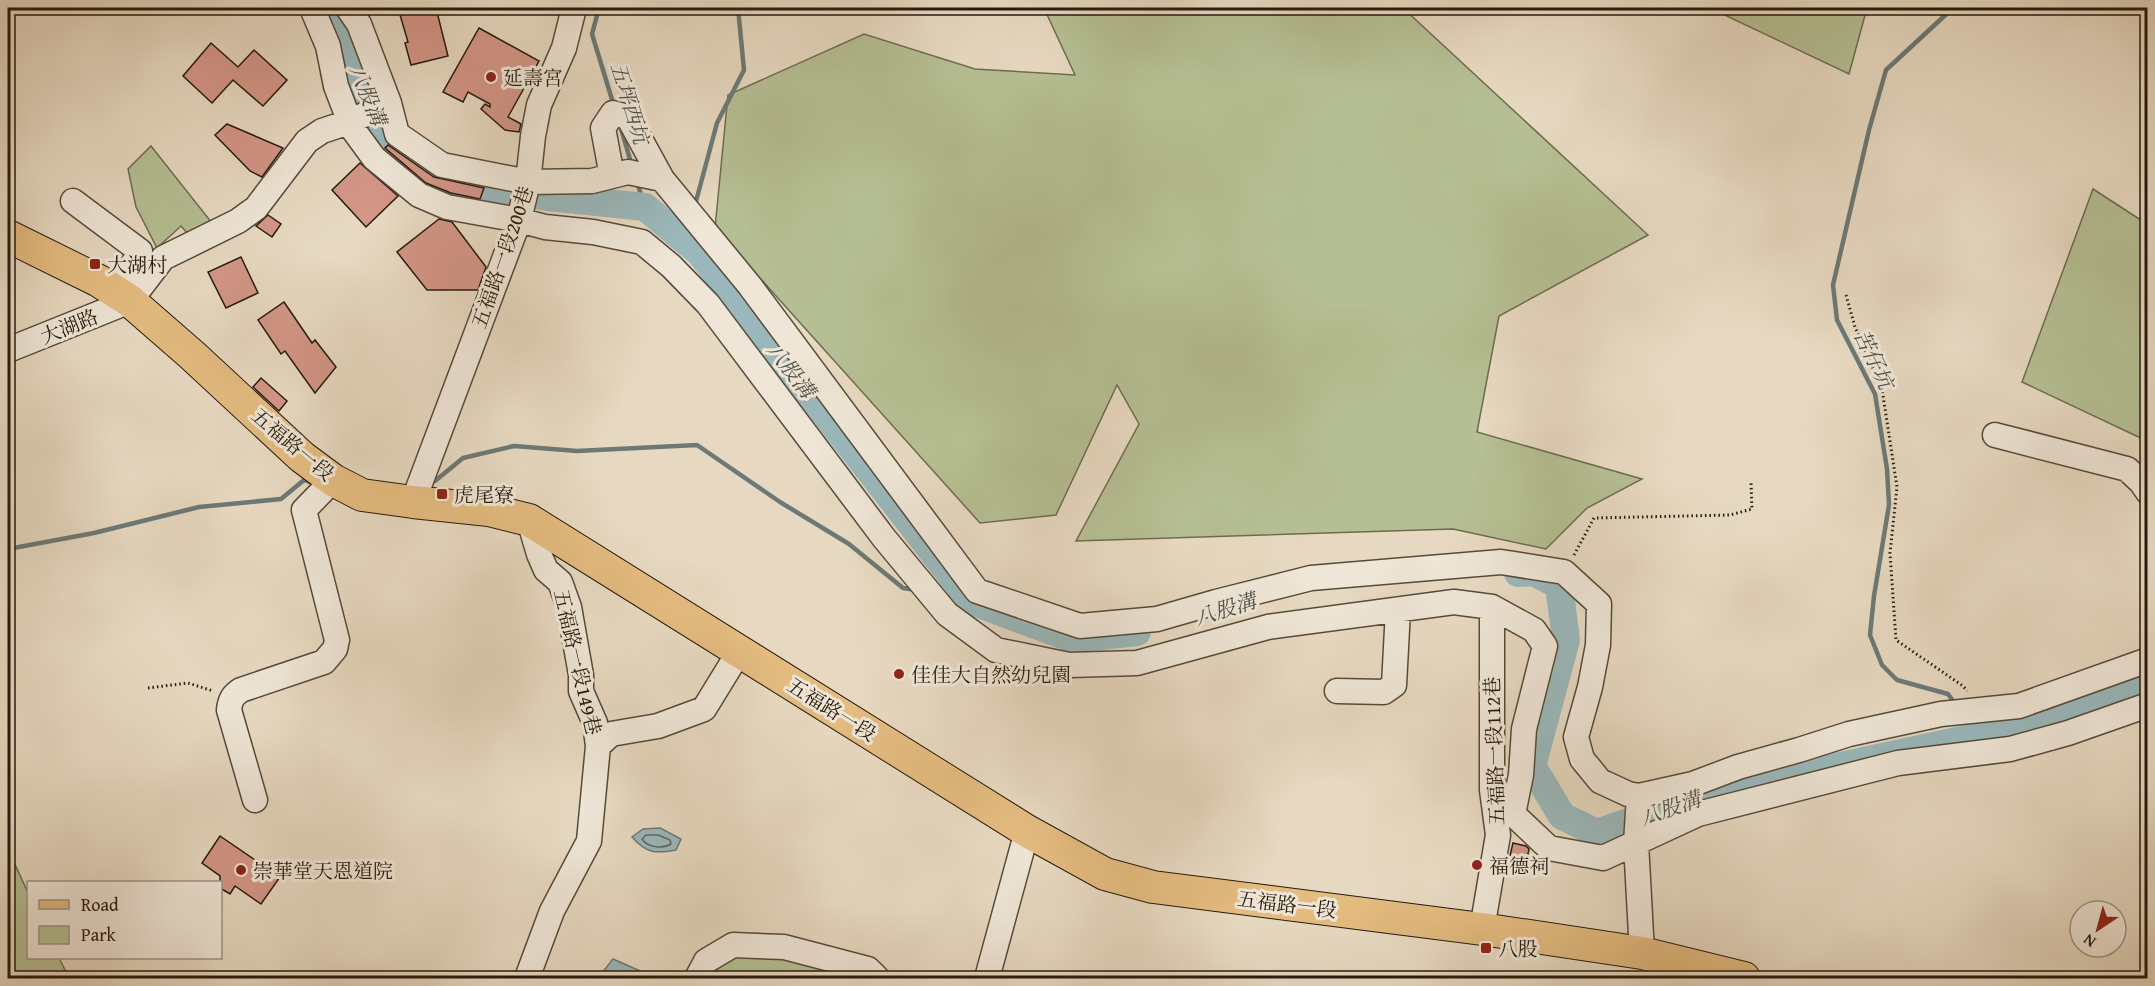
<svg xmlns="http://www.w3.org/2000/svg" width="2155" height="986" font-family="'Gentium Book Plus','Noto Serif TC',serif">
<rect width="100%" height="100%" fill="#e7d9c1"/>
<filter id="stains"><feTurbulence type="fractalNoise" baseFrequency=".00333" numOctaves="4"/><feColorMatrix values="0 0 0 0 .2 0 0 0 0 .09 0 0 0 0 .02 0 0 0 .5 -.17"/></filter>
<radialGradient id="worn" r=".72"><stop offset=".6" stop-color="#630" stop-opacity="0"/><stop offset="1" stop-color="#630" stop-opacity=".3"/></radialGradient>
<path fill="#b5bf93" stroke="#6e6c50" stroke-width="1.5" d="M 1044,8 L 1403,8 L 1648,235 L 1499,316 L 1477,432 L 1642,479 L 1587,508 L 1546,549 L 1453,529 L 1076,541 L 1139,424 L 1117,385 L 1056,515 L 980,523 L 715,228 L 728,95 L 864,34 L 975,69 L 1075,75 Z
M 1710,8 L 1867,8 L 1849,74 Z
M 151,146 L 212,223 L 199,247 L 181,226 L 157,248 L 136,207 L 128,169 Z
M 2093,189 L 2147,224 L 2147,441 L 2022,382 Z
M 8,849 L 28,893 L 28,958 L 59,958 L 69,978 L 8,978 Z
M 750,950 L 869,978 L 701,978 L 707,966 Z"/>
<path fill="#9ab8bc" stroke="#6c7976" stroke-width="1.5" d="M 660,828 L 681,839 L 676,850 C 655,854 646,853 632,837 L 643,829 Z
M 613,959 L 656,978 L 598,978 Z"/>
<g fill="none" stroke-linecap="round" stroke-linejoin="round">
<path stroke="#606964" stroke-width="1.5" d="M 646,835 L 658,835 L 670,840 L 671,844 C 663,849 648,848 642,839 Z"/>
<path stroke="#6c7976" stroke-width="4.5" d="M 599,8 L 592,34 L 614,106
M 1953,8 L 1886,70 L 1869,130 L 1833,285 L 1837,320 L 1875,394 L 1887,469 L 1889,505 L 1874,596 L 1870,635 L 1882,665 L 1897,680 L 1948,694 L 1956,705
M 620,125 L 632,166
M 637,182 L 645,207
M 695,205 L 717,123 L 744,70 L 738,8
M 686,241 L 689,225
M 428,483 L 435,481 L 463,458 L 514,446 L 577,451 L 697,445 L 780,502 L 849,544 L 903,588 L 916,590
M 8,549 L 94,533 L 199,507 L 281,499 L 304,480 L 314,483
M 945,596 L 971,601
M 1967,719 L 1980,736"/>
<path stroke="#9ab8bc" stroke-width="28" d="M 326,8 L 338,19 L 384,134 L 448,181 L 548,197 L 645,207 L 700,253 L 971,601 L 1073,639 L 1137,632
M 1518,573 L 1533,572 L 1559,585 L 1566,640 L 1532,766 L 1562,816 L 1597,833 L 1709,794 L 2027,726 L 2148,684"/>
</g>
<path fill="#d49687" stroke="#261a0c" stroke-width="1.5" d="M 398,8 L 436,8 L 448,56 L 411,65 L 405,43 L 408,42 Z
M 479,28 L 539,61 L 508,117 L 521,124 L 519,132 L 505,130 L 481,109 L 485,104 L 490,107 L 490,104 L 468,92 L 463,102 L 443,92 Z
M 211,43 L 238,67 L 254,50 L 287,80 L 263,106 L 233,80 L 212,103 L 183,76 Z
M 227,124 L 283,148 L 262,177 L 250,171 L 215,135 Z
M 388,145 L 434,177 L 484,188 L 480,199 L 451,193 L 426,183 L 385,148 Z
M 360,163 L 398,196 L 366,227 L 332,190 Z
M 268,215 L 281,224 L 272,237 L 256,226 Z
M 439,219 L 452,222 L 486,267 L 478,290 L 427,290 L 397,252 Z
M 241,257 L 258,293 L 226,308 L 208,272 Z
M 284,302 L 312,343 L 315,340 L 336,367 L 315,393 L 285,351 L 281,354 L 258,320 Z
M 261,378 L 287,401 L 279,411 L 253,387 Z
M 220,836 L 280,877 L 261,904 L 235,886 L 230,894 L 220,888 L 220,876 L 202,863 Z
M 1513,843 L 1526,846 L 1529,849 L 1526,864 L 1509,860 Z"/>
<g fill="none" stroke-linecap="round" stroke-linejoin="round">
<g stroke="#564a39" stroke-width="27">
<path id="minor" d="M 312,8 L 328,46 L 336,86 L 352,128 L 374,158 L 419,195 L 447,207 L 519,220 L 545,227 L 593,232 L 642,242 L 671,266 L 708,304 L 884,538 L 947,614 L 996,650 L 1069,665 L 1137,663 L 1268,627 L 1454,602 L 1492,607 L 1534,630 L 1545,646 L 1524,729 L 1521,775 L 1513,814 L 1549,848 L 1603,858 L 1698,814 L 1898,763 L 2010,749 L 2068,733 L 2148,705
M 348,8 L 359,24 L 389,103 L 397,134 L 442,165 L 528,182 L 592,181 L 628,172 L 662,179
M 612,176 L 603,128 L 613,113 L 628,117 L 662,179 L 750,286 L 977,591 L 1080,626 L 1157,619 L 1216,602 L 1311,578 L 1501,562 L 1564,572 L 1599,604 L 1598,645 L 1590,687 L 1576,737 L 1582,759 L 1600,781 L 1628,794 L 1639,796 L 1693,784 L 1738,767 L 1799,750 L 1849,734 L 1941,714 L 2019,706 L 2148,660
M 73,201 L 140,251 L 118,293
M 8,350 L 130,301 L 163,258 L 238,221 L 256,208 L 307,141 L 322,131 L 349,122 L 389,103
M 1995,435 L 2127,469 L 2141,482 L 2148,492
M 413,502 L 519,220 L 528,182 L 533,136 L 539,105 L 564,48 L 574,8
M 1337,691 L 1384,692 L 1394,685 L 1398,610
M 598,746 L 611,734 L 658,726 L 704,709 L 739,652
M 1639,796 L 1636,843 L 1642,953
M 255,800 L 229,710 C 230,700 233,695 241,690 L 324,662 L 335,649 L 337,640 L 304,510 L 333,480
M 1482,929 L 1498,835 L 1492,790 L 1492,607
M 527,978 L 552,911 L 589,841 L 598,746 L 595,723 L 581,691 L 581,675 L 569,607 L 560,582 L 546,570 L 539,554 L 529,520
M 697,978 L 706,961 L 733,945 L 784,947 L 868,969 L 877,978
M 987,978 L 1027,831"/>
</g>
<g stroke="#261a0c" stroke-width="34">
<path id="major" d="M 8,236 L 99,281 L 130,301 L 192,355 L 302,457 L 333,480 L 362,495 L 413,502 L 489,510 L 529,520 L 1027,831 L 1105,874 L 1153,887 L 1482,929 L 1642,953 L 1744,978"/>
</g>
<path stroke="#261a0c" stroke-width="3" stroke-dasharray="1.5 3" stroke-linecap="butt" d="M 1846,295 L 1855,327 L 1882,389 L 1897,487 L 1890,553 L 1896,640 L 1963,686 L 1967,691
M 1574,555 L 1594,518 L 1730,515 L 1752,509 L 1751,483
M 148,688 L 188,683 L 213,691"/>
<use href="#minor" stroke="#efe6d7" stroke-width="24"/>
<use href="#major" stroke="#e4bc80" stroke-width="32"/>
</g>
<g fill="#8f2418" stroke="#efe6d7" stroke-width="2">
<circle cx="491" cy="77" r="6"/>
<rect x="89" y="258" width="12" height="12" rx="3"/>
<rect x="436" y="488" width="12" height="12" rx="3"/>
<circle cx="899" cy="674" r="6"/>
<circle cx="1477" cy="865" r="6"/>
<circle cx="241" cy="870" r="6"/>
<rect x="1480" y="942" width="12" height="12" rx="3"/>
</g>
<g text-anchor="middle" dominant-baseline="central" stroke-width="6" stroke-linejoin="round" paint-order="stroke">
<g font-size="20" fill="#261a0c" stroke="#efe6d7" text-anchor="start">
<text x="503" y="77">延壽宮</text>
<text x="107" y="264">大湖村</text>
<text x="454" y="494">虎尾寮</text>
<text x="911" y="674">佳佳大自然幼兒園</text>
<text x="1489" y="865">福德祠</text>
<text x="253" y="870">崇華堂天恩道院</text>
<text x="1498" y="948">八股</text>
</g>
<g font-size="20" fill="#261a0c" stroke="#efe6d7">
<text transform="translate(502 257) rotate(-71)">五福路一段200巷</text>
<text transform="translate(69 326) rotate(-22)">大湖路</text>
<text transform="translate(293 444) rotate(40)">五福路一段</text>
<text transform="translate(578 662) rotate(77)">五福路一段149巷</text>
<text transform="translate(832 709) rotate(32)">五福路一段</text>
<text transform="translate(1494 751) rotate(-92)">五福路一段112巷</text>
<text transform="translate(1287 904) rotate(7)">五福路一段</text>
</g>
<g font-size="21" font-style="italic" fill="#4f514a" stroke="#efe6d7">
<text transform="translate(368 95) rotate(68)">八股溝</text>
<text transform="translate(630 103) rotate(73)">五坪西坑</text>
<text transform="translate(1874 359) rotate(64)">苦仔坑</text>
<text transform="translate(791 370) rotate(52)">八股溝</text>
<text transform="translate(1225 609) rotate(-17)">八股溝</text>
<text transform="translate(1670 808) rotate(-19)">八股溝</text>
</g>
</g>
<rect width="2155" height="986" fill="none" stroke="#e7d9c1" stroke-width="30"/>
<rect x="9" y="9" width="2137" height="968" fill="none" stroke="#261a0c" stroke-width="3"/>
<rect x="15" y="15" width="2125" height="956" fill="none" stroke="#261a0c" stroke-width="1.5"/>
<rect x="27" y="881" width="195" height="78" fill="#efe6d7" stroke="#9f9486" stroke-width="1.5"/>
<rect x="39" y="900" width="30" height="9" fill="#e4bc80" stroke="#9f9486" stroke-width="1.5"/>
<text x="81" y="911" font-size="18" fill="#261a0c">Road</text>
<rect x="39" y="926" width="30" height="18" fill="#b5bf93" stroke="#9f9486" stroke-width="1.5"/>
<text x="81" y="941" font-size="18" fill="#261a0c">Park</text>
<g transform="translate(2098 929) rotate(216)"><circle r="28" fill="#efe6d7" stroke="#9f9486" stroke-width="1.5"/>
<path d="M0-4.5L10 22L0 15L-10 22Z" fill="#8f2418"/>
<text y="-9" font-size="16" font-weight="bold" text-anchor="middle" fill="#261a0c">N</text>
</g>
<rect width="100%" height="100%" filter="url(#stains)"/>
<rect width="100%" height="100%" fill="url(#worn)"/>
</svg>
